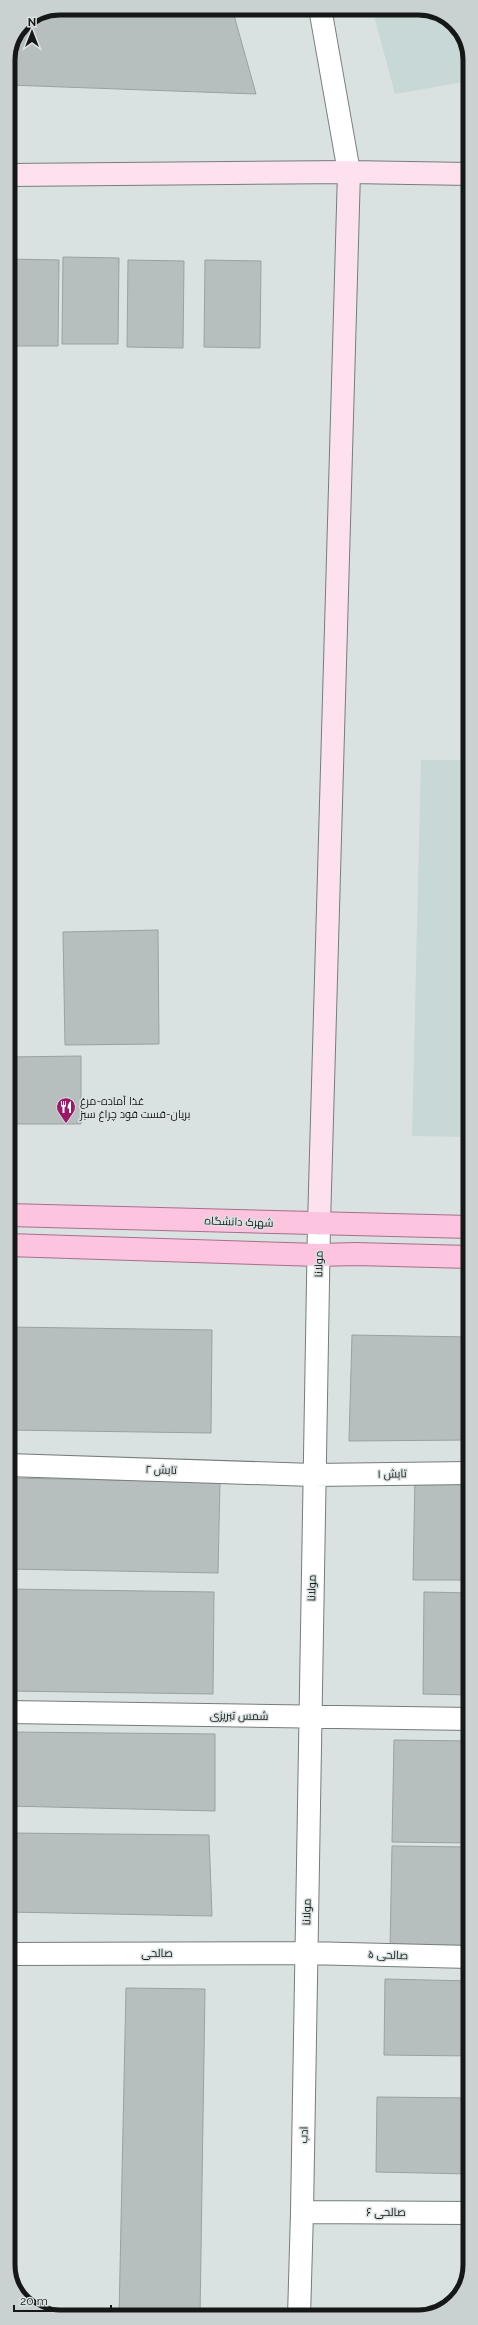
<svg xmlns="http://www.w3.org/2000/svg" width="478" height="2325" font-family="Raleway,Cairo,sans-serif">
<rect width="100%" height="100%" fill="#dae1e1"/>
<path fill="#c7d8d7" d="M 372,8 L 425,8 L 455,23 L 470,53 L 470,81 L 395,94 Z
M 421,760 L 470,760 L 470,1137 L 412,1136 Z"/>
<path fill="#b7bfbe" stroke="#9aa2a1" d="M 60,8 L 232,8 L 256,94 L 8,85 L 8,60 L 23,23 Z
M 63,257 L 119,258 L 118,344 L 62,344 Z
M 8,259 L 59,260 L 58,346 L 8,346 Z
M 128,260 L 184,261 L 183,348 L 127,347 Z
M 205,260 L 261,261 L 260,348 L 204,347 Z
M 158,930 L 159,1044 L 65,1045 L 63,932 Z
M 81,1056 L 81,1124 L 8,1124 L 8,1057 Z
M 8,1327 L 212,1330 L 211,1433 L 8,1430 Z
M 352,1335 L 470,1337 L 470,1440 L 349,1441 Z
M 415,1477 L 470,1478 L 470,1580 L 413,1580 Z
M 8,1478 L 220,1482 L 218,1573 L 8,1569 Z
M 8,1589 L 214,1592 L 213,1694 L 8,1691 Z
M 424,1592 L 470,1593 L 470,1695 L 423,1694 Z
M 8,1732 L 215,1734 L 215,1811 L 8,1806 Z
M 394,1740 L 470,1741 L 470,1843 L 392,1842 Z
M 8,1833 L 209,1835 L 212,1916 L 8,1912 Z
M 392,1846 L 470,1847 L 470,1949 L 390,1948 Z
M 385,1979 L 470,1981 L 470,2056 L 384,2055 Z
M 126,1988 L 205,1989 L 200,2317 L 119,2317 Z
M 377,2097 L 470,2098 L 470,2174 L 376,2172 Z"/>
<g fill="none" stroke-linecap="round" stroke-linejoin="round">
<g stroke="#767d7c" stroke-width="24">
<path id="street" d="M 320,8 L 349,172
M 8,1465 L 313,1475 L 470,1473
M 8,1712 L 470,1719
M 8,1954 L 306,1953 L 470,1957
M 302,2212 L 470,2213
M 299,2317 L 302,2212 L 319,1224"/>
</g>
<g stroke="#767d7c" stroke-width="24">
<path id="secondary" d="M 8,175 L 349,172 L 470,174
M 319,1224 L 349,172"/>
</g>
<g stroke="#aa6e8c" stroke-width="24">
<path id="primary" d="M 8,1215 L 470,1227
M 8,1245 L 319,1255 L 356,1254 L 470,1257"/>
</g>
<use href="#street" stroke="#fff" stroke-width="22"/>
<use href="#secondary" stroke="#fee1ef" stroke-width="22"/>
<use href="#primary" stroke="#fcc4df" stroke-width="22"/>
</g>
<defs>
<g id="restaurant-pin" transform="scale(1)"><path d="M0 17L-7.5 6A9.5 9.5 0 1 1 7.5 6Z" fill="#9c1869" stroke="#dae1e1"/><path d="M-5-6h1v4h1v-4h1v4h1v-4h1v5L-1.5 .5V6h-2V.5L-5-1ZM5-6V6H3V1.5H1.5Q1.5-4 5-6Z" fill="#fff"/></g>
</defs>
<g fill-rule="evenodd">
<use href="#restaurant-pin" x="66" y="1107"/>
</g>
<g text-anchor="middle" dominant-baseline="central" stroke-width="3" stroke-linejoin="round" paint-order="stroke">
<g font-size="11" fill="#161818" stroke="#dae1e1" text-anchor="start">
<text x="80" y="1101">غذا آماده-مرغ<tspan x="80" dy="13">بریان-فست فود چراغ سبز</tspan></text>
</g>
<g font-size="11" fill="#161818" stroke="#dae1e1">
<text transform="translate(239 1222) rotate(2)">شهرک دانشگاه</text>
<text transform="translate(319 1264) rotate(-89)">مولانا</text>
<text transform="translate(161 1470) rotate(2)">تابش ۲</text>
<text transform="translate(392 1474) rotate(-1)">تابش ۱</text>
<text transform="translate(312 1588) rotate(-89)">مولانا</text>
<text transform="translate(239 1716) rotate(1)">شمس تبریزی</text>
<text transform="translate(307 1912) rotate(-89)">مولانا</text>
<text x="157" y="1953">صالحی</text>
<text transform="translate(388 1955) rotate(2)">صالحی ۵</text>
<text transform="translate(304 2135) rotate(-89)">ادب</text>
<text x="386" y="2212">صالحی ۶</text>
</g>
</g>
<path d="M0 0H478V2325H0ZM60 15H418A45 45 0 0 1 463 60V2265A45 45 0 0 1 418 2310H60A45 45 0 0 1 15 2265V60A45 45 0 0 1 60 15Z" fill="#cad1d1" fill-rule="evenodd"/>
<path fill="none" stroke="#161818" stroke-width="5" d="M60 15H418A45 45 0 0 1 463 60V2265A45 45 0 0 1 418 2310H60A45 45 0 0 1 15 2265V60A45 45 0 0 1 60 15Z"/>
<g transform="translate(32 32)" stroke="#dae1e1" stroke-width="3" paint-order="stroke">
<path d="M0-3L7 15L0 10L-7 15Z" fill="#161818"/>
<text y="-6" font-size="11" font-weight="bold" text-anchor="middle" fill="#161818">N</text>
</g>
<path d="M14 2305v6h97v-6" fill="none" stroke="#161818" stroke-width="2"/>
<text x="20" y="2305" font-size="12" fill="#161818" stroke="#dae1e1" stroke-width="3" paint-order="stroke">20 m</text>
</svg>
